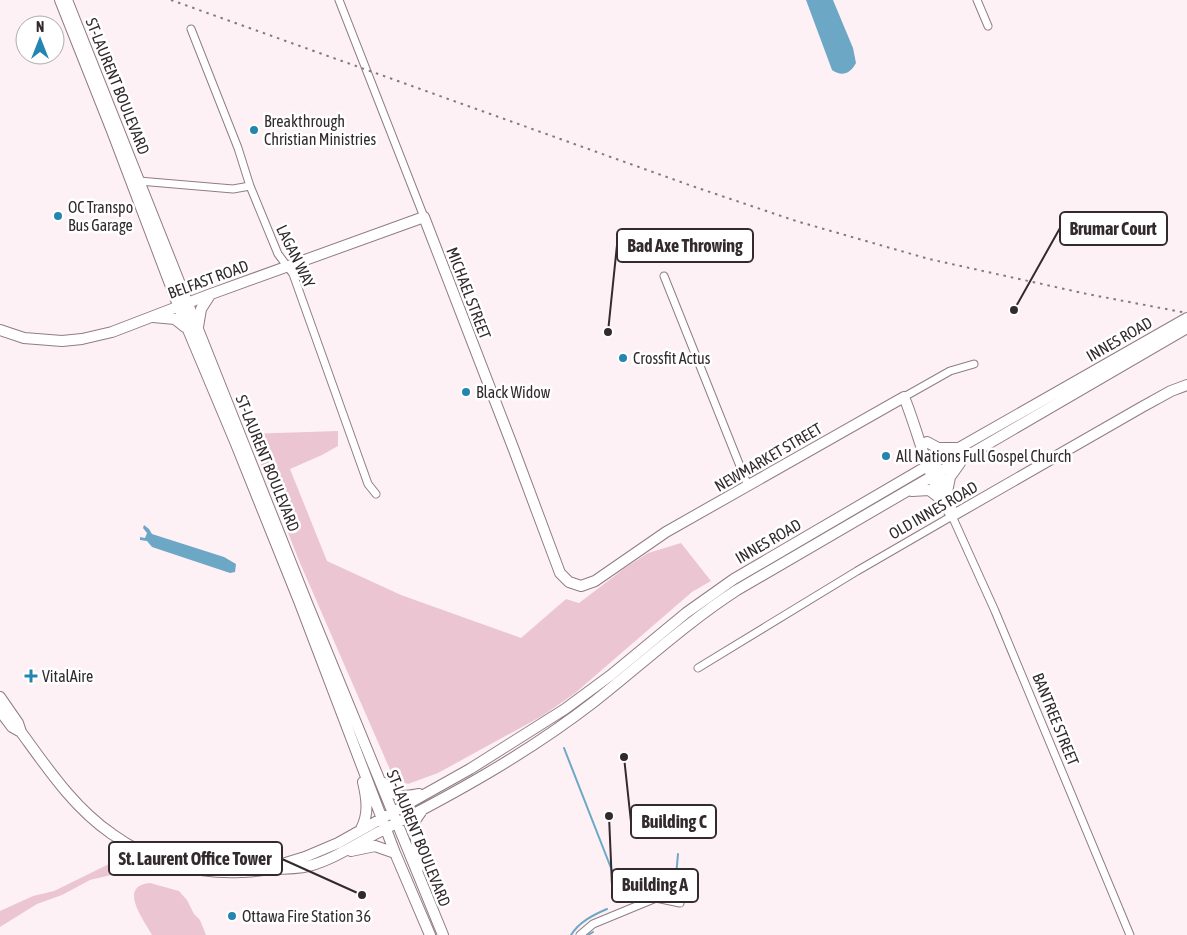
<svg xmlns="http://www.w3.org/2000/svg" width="1187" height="935" font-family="'Asap Condensed',sans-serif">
<rect width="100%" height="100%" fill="#fef1f6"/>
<path fill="#ecc5d3" d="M 338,431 L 338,446 L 322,455 L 290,469 L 327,561 L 401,595 L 521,638 L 566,599 L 579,603 L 625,568 L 648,553 L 681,543 L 711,581 L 692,592 L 574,694 L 542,716 L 438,773 L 408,784 L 397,779 L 391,772 L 300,563 L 249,434 Z
M 111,863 L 112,871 L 111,875 L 90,880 L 62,895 L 37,904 L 0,927 L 0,911 L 33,896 L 54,891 Z
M 150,883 L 179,891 L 187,900 L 194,914 L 200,920 L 206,935 L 152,935 C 144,920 117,886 150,883 Z"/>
<path fill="#6da7c6" d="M 806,0 L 833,0 L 853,48 L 856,63 C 850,74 842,77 832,70 Z
M 144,525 L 149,529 L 152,534 L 224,557 L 236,564 L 235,572 L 230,573 L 152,547 L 147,541 L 140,540 L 140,537 L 145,538 L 147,533 L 143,528 Z"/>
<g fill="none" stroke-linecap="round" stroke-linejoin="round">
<path stroke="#6da7c6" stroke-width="2" d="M 564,748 L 620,891
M 675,887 L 678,854
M 571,935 C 579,922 593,915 607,909
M 588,935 L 593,932"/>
<g stroke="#907d84" stroke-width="9">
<path id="street" d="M 339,0 L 424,217
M 977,0 L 988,26
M 191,29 L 238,148 L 250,186 L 278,254 L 293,274 L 368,484 L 376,494
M 139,181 L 233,189 L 250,186
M 664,276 L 748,486
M 904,397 L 950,371 L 974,364
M 698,668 L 857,571 L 952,516 L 995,611 L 1130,935
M 580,935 L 593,924 L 656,898 L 680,903"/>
</g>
<g stroke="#907d84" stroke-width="12">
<path id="secondary" d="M 60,0 L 112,131 L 181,313 L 236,444 L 299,601 L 395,853 L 430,935
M 67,0 L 307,603 L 443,935
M 153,317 L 175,319 L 185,327
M 198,327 L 201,309 L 210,295
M 0,330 L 24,338 L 62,341 L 82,339 L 112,332 L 211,294 L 424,217 L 514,450 L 560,573 L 569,582 L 581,586 L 595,581 L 666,532 L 904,397 C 920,436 928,481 952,516
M 927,442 L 938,448 L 956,448
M 937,467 L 950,500 L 951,507
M 912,491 L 929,490 L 941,499
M 947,492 L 950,477 L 960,463
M 952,516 L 1142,407 L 1171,391 L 1187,385
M 0,697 L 18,723 L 21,732 C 48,769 74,808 112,834 C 149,861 195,874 241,872 C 251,872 261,870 271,869 C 284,869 297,869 309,866 C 334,859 356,844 379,832 C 454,794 528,753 595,701 C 642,664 686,623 737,590 L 1187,328
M 0,711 L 12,727 L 21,732
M 384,783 C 396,799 402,797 419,794
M 361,829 C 369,814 367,799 363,782
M 351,851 L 375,846 L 395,853
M 279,865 L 305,857 L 338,843 L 470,769 L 565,709 L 611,675 L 686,613 L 734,579 L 929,465 L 1187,318
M 419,867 L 414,822 L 421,812"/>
</g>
<use href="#street" stroke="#fff" stroke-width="7"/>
<use href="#secondary" stroke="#fff" stroke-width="10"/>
<path stroke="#83797c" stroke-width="2" stroke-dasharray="2.5 5" stroke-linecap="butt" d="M 171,0 L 692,186 L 796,221 L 929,259 L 1087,294 L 1187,313"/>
</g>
<g fill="#2385b0" stroke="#fff" stroke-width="2">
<circle cx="254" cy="130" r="5"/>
<circle cx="58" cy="216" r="5"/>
<circle cx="623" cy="358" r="5"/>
<circle cx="466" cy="392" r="5"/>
<circle cx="886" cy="456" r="5"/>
<path d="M28.5 668.5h5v5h5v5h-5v5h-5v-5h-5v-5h5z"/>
<circle cx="232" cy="916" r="5"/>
</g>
<g text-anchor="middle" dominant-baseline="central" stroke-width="5" stroke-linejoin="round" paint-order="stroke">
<g font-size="16" fill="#322a2d" stroke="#fff">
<text transform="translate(118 86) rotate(68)">ST-LAURENT BOULEVARD</text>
<text transform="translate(296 256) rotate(64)">LAGAN WAY</text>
<text transform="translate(208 279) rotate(-20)">BELFAST ROAD</text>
<text transform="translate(469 293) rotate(69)">MICHAEL STREET</text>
<text transform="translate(1119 339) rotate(-30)">INNES ROAD</text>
<text transform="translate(768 457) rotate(-30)">NEWMARKET STREET</text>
<text transform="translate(268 463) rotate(68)">ST-LAURENT BOULEVARD</text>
<text transform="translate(933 510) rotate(-30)">OLD INNES ROAD</text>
<text transform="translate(768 541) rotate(-30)">INNES ROAD</text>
<text transform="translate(1056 719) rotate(68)">BANTREE STREET</text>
<text transform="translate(419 838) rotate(68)">ST-LAURENT BOULEVARD</text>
</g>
<g font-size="16" fill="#322a2d" stroke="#fff" text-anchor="start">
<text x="264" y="121">Breakthrough<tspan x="264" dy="18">Christian Ministries</tspan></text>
<text x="68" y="207">OC Transpo<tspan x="68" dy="18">Bus Garage</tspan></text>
<text x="633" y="358">Crossfit Actus</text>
<text x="476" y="392">Black Widow</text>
<text x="896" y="456">All Nations Full Gospel Church</text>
<text x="42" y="676">VitalAire</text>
<text x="242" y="916">Ottawa Fire Station 36</text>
</g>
</g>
<path fill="none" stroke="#322a2d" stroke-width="2" d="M1014 310L1060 228M608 332L617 245M624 757L631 822M362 895L282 859M609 816L612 885"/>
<g fill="#322a2d" stroke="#fff" stroke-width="2">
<circle cx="1014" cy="310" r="5"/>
<circle cx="608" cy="332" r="5"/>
<circle cx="624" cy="757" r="5"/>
<circle cx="362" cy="895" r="5"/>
<circle cx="609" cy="816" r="5"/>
</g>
<g fill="#fff" stroke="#322a2d" stroke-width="2">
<rect x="1060" y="212" width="107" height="33" rx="5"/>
<rect x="617" y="229" width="136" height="33" rx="5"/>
<rect x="631" y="805" width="85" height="33" rx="5"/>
<rect x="109" y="842" width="173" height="33" rx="5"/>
<rect x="612" y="869" width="86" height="33" rx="5"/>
</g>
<g font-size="18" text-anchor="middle" font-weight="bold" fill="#322a2d">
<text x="1113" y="235">Brumar Court</text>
<text x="685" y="252">Bad Axe Throwing</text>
<text x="674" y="828">Building C</text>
<text x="195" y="865">St. Laurent Office Tower</text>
<text x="655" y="891">Building A</text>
</g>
<g transform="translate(40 40)"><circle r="24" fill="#ffffff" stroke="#adaaab"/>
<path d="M0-4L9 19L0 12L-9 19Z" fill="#2385b0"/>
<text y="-8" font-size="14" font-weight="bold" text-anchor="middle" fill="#322a2d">N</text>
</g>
</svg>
